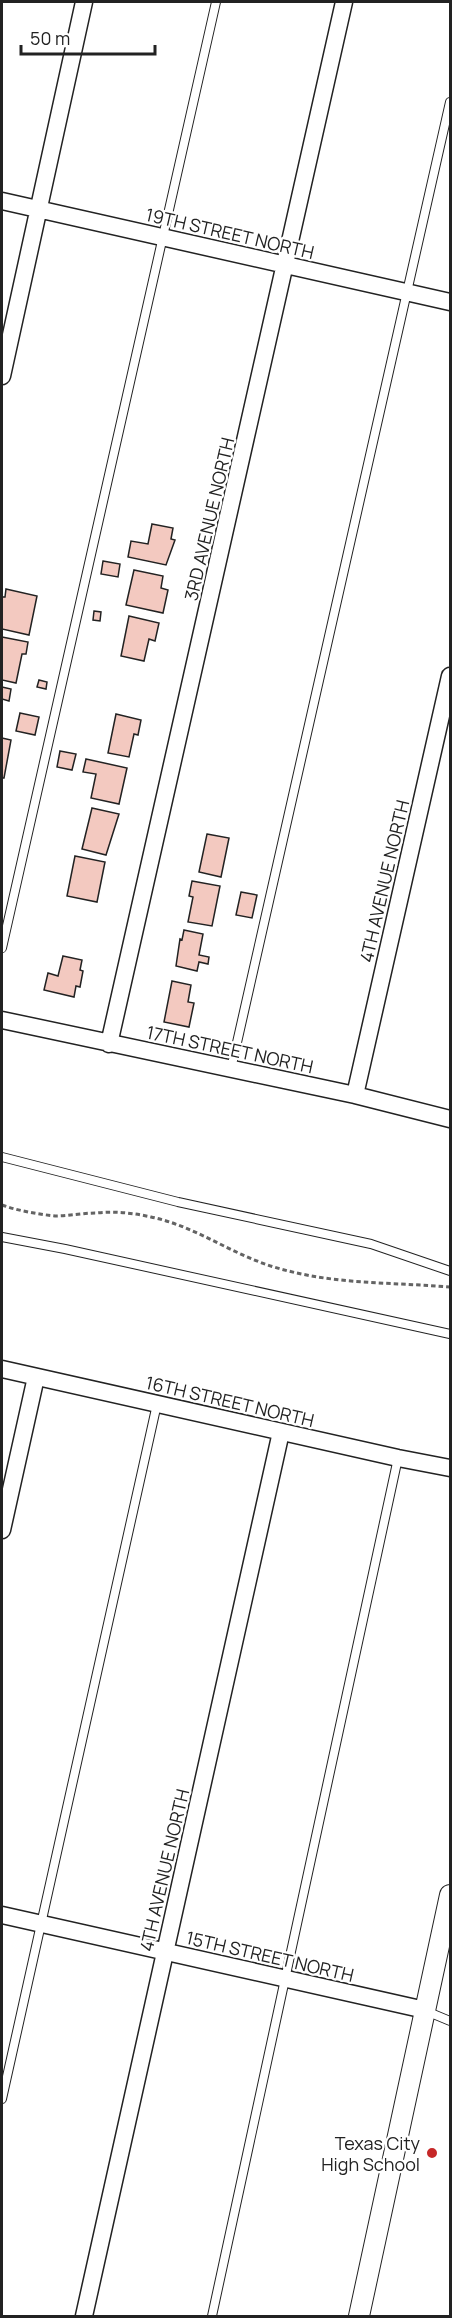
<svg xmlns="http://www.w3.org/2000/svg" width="452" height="2318" font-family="Manrope,sans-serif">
<rect width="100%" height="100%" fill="#fff"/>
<path fill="#f3c9c0" stroke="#222" stroke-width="1.5" d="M 152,524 L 173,528 L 171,539 L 175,540 L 166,565 L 128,557 L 131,541 L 148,544 Z
M 103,561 L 120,564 L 118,577 L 101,574 Z
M 134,570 L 163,576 L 161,588 L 168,590 L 163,613 L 126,605 Z
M 6,589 L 37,596 L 29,635 L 2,629 L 2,597 L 5,597 Z
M 94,611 L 101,612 L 100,621 L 93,620 Z
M 129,616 L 159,623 L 155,641 L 149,639 L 144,661 L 121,656 Z
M 2,637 L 28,642 L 26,654 L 22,654 L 16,683 L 2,680 Z
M 39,680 L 47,682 L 46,689 L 37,687 Z
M 2,687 L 11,689 L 9,701 L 2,699 Z
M 20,713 L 39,717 L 35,735 L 16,731 Z
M 116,714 L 141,720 L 138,735 L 134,734 L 129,757 L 108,753 Z
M 2,738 L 11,740 L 4,778 L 2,778 Z
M 60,751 L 76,754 L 72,770 L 57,767 Z
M 86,759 L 127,768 L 119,804 L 91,798 L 96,774 L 83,772 Z
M 92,808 L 119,814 L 106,855 L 82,849 Z
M 207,834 L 229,838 L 221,877 L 199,872 Z
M 75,856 L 105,862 L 97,902 L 67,896 Z
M 192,881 L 220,886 L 212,926 L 188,922 L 193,897 L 189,896 Z
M 241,892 L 257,895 L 252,918 L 236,915 Z
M 184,930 L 203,934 L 199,955 L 209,957 L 208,964 L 199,962 L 197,971 L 176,966 L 180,939 L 182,940 Z
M 63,956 L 82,960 L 80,970 L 83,971 L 80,987 L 76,986 L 74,997 L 44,990 L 48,973 L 58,976 Z
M 172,981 L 191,985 L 188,1002 L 194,1003 L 189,1027 L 164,1022 Z"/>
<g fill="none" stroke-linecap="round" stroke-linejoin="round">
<g stroke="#222" stroke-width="10">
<path id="service" d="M 2,948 L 216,2
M 231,1069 L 450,102
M 2,1157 L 178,1202 L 371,1244 L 450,1271
M 2,1237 L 65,1249 L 450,1334
M 426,2011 L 450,2021
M 2,2099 L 157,1404
M 212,2316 L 398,1458"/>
</g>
<g stroke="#222" stroke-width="19">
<path id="minor" d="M 2,201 L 450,302
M 2,376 L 84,2
M 2,1020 L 355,1095 L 450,1119
M 109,1044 L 344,2
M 355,1095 L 450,676
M 2,1369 L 398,1458 L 450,1468
M 2,1530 L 36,1377
M 2,1915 L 425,2010
M 84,2316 L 281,1432"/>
</g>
<g stroke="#222" stroke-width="22">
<path id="tertiary" d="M 359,2316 L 450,1895"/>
</g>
<path stroke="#646464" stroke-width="3" stroke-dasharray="4.5 3" stroke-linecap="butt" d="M 2,1205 C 19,1211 37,1214 55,1216 C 69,1216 83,1213 96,1213 C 115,1211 133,1213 151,1217 C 195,1226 231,1254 274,1267 C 333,1285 390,1282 450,1287"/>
<use href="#service" stroke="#fff" stroke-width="8"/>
<use href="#minor" stroke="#fff" stroke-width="16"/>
<use href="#tertiary" stroke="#fff" stroke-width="20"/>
</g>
<circle fill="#c62828" stroke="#fff" stroke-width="2" cx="432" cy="2153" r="6"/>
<g text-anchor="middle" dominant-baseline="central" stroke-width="4.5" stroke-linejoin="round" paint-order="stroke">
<g font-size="18" fill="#222" stroke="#fff">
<text transform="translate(230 233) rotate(13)">19TH STREET NORTH</text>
<text transform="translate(209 519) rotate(-77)">3RD AVENUE NORTH</text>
<text transform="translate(384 881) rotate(-77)">4TH AVENUE NORTH</text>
<text transform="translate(230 1049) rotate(12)">17TH STREET NORTH</text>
<text transform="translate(230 1401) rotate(13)">16TH STREET NORTH</text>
<text transform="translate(164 1870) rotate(-77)">4TH AVENUE NORTH</text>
<text transform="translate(270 1956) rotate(13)">15TH STREET NORTH</text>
</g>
<g font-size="18" fill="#222" stroke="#fff" text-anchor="end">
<text x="420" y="2143">Texas City<tspan x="420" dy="21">High School</tspan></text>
</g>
</g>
<rect width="452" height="2318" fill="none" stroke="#222222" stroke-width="6"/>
<path d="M21 45v9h134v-9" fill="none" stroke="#222222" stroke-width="3"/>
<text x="30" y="45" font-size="18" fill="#222222" stroke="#ffffff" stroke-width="4.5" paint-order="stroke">50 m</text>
</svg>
